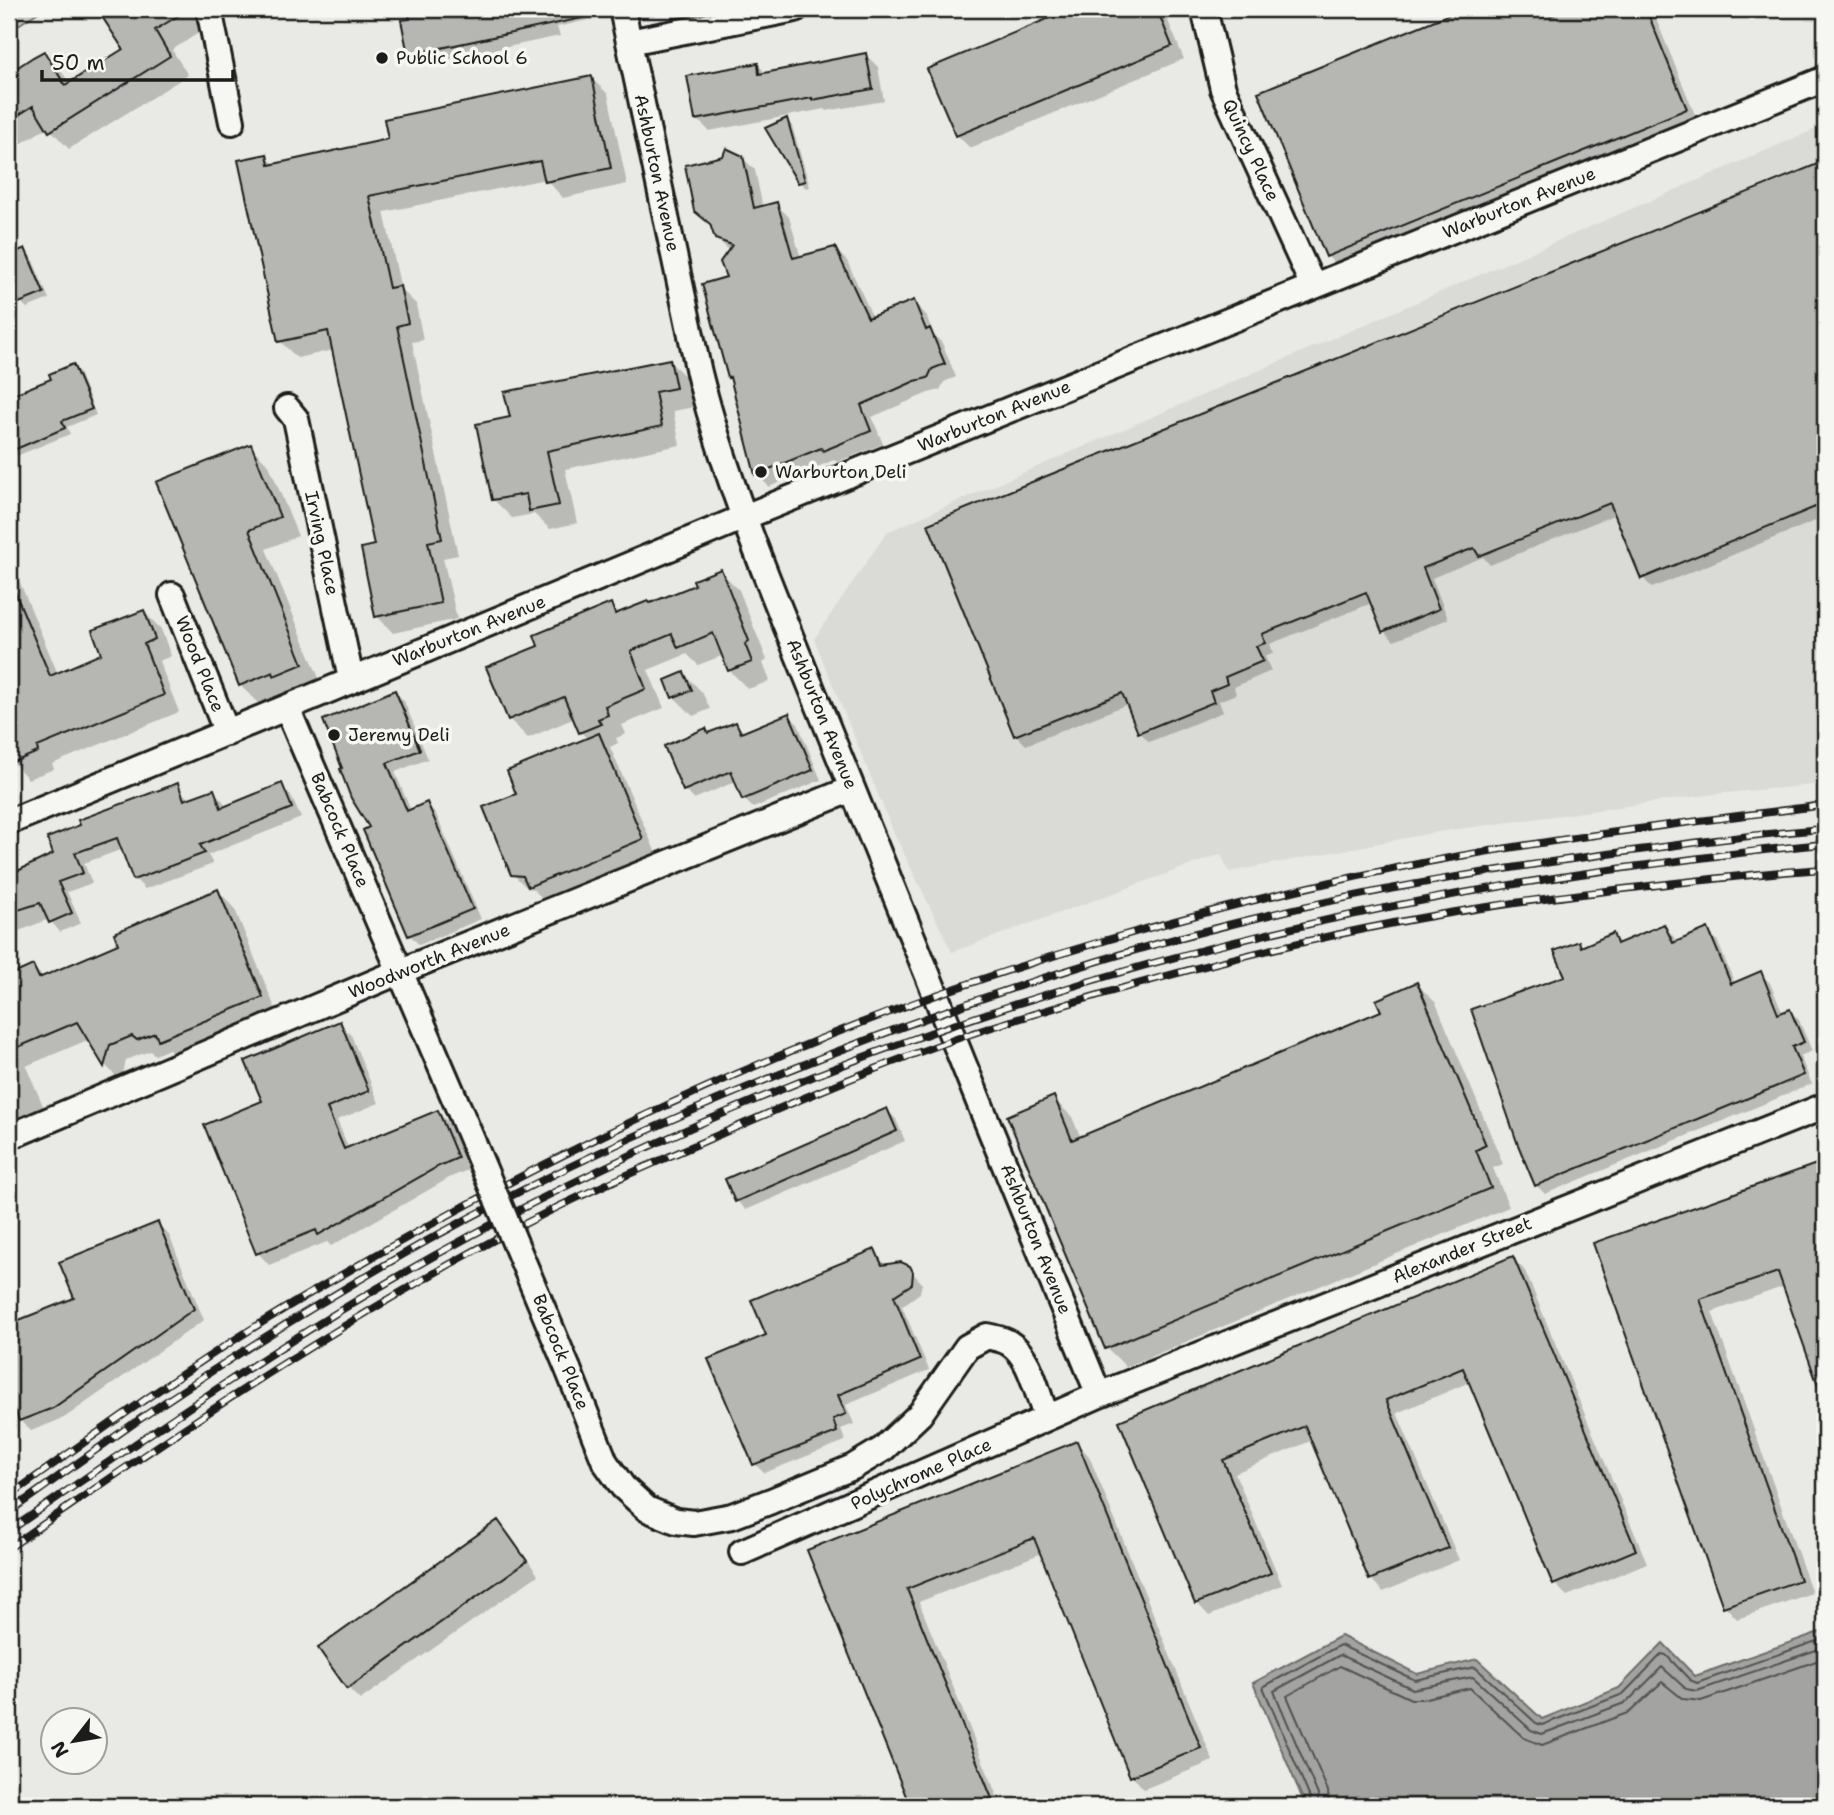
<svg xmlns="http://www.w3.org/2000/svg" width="1834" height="1815" font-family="'Shantell Sans',sans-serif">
<rect width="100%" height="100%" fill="#e9e9e5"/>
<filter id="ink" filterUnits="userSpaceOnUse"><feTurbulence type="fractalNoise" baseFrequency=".0143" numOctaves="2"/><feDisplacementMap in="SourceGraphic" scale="14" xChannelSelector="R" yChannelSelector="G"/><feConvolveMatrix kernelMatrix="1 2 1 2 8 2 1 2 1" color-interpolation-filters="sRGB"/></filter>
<g filter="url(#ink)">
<path fill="#dadad6" d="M 1825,125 L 1825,784 L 1714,794 L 1437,832 L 1229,872 L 1221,854 L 952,952 L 893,831 L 814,639 L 887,532 Z"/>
<path fill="#cbcbc7" stroke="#747472" stroke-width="2" d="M 9,9 L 43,9 L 9,31 Z"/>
<path fill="#a3a3a1" stroke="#6d6d6c" stroke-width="2" d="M 1825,1630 L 1825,1806 L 1295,1806 L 1304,1802 L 1253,1683 L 1341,1636 L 1417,1674 L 1477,1659 L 1542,1719 L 1619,1688 L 1663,1643 L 1695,1676 Z"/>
<path fill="#0003" d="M 115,9 L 196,9 L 208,27 L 172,50 L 188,75 L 69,149 L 48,127 L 19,145 L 9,135 L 9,75 L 43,53 L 62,72 L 70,84 L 125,49 L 104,16 Z
M 409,9 L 586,9 L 588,20 L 557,27 L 560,36 L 421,65 L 410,54 L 412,20 Z
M 1076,9 L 1163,9 L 1184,59 L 970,148 L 957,135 L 930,69 Z
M 1467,9 L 1554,9 L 1557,15 L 1573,9 L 1652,9 L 1698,122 L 1340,268 L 1327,256 L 1261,93 Z
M 866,55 L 878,67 L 884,101 L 826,111 L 824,109 L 709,131 L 697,119 L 757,64 L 767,74 Z
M 591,78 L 608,94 L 627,184 L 563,198 L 546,179 L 384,212 L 401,289 L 416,304 L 423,340 L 412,342 L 458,555 L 443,558 L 457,619 L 393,633 L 377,616 L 376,547 L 334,350 L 297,358 L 280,341 L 266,156 L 275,165 L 390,140 Z
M 787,120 L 792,126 L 810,187 L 806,188 L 800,182 Z
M 742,157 L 755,170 L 763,208 L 776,204 L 789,217 L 801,258 L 835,249 L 847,261 L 873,318 L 914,302 L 926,315 L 934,335 L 942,343 L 956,377 L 944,382 L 940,390 L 928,393 L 872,417 L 883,444 L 837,462 L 834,460 L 769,487 L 757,474 L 733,380 L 730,377 L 704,285 L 728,278 L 730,252 L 717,238 Z
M 1825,163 L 1825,517 L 1652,588 L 1643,578 L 1616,514 L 1490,565 L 1483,557 L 1432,578 L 1448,619 L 1394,641 L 1384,631 L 1372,603 L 1270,644 L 1273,653 L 1265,656 L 1271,671 L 1234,687 L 1236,694 L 1219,701 L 1223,712 L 1149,742 L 1140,732 L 1128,704 L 1026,745 L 1016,735 L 930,525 Z
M 25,250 L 31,256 L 49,299 L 27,308 L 22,303 L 9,308 L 9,256 Z
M 669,361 L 688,379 L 694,407 L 673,411 L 680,445 L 565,469 L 577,523 L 550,529 L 534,514 L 512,518 L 494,500 L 512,418 Z
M 73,366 L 79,372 L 96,415 L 67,427 L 70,434 L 9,459 L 9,398 L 53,380 Z
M 250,446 L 269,465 L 298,536 L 266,549 L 321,683 L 294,694 L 291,691 L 259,704 L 240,685 Z
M 9,566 L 16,573 L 58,674 L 104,655 L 144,612 L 161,629 L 171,656 L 159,661 L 179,712 L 52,764 L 54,769 L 28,779 L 9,758 Z
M 720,571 L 739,590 L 767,660 L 763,663 L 770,681 L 748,689 L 729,670 L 724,655 L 698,665 L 687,654 L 648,670 L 664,708 L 622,725 L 626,734 L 616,738 L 618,743 L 610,747 L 656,853 L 544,900 L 533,889 L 527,888 L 513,874 L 519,795 L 588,740 L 581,732 L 575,718 L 528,738 L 509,719 L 540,647 L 610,605 L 619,614 L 650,605 L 697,586 Z
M 684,674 L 702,692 L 710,709 L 693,716 L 674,697 L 667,681 Z
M 395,692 L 404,701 L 428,759 L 395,772 L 411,811 L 427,804 L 436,814 L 481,919 L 419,945 L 410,935 L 365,831 L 371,827 Z
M 788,715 L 798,724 L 821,780 L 753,808 L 744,799 L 737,781 L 694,799 L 684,790 L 706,731 L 710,734 L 736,724 L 745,733 Z
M 177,785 L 189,800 L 213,791 L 223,801 L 226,808 L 281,786 L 291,796 L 301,818 L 208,855 L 213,864 L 145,889 L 135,879 L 123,849 L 84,863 L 92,883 L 67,892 L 81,923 L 60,932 L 49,919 L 9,935 L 9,877 L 56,855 Z
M 218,891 L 234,907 L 277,1013 L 175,1055 L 169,1049 L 155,1055 L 150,1051 L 126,1060 L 121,1081 L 106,1066 L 90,1039 L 26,1066 L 44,1108 L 16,1120 L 9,1113 L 9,993 L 15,990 L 33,967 L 44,978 L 121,945 Z
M 1664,926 L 1673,936 L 1677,943 L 1707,931 L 1717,940 L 1735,984 L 1760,973 L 1770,983 L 1783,1014 L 1790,1011 L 1799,1020 L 1812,1051 L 1800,1056 L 1812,1084 L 1545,1194 L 1536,1185 L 1567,977 L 1578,943 L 1583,948 L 1612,935 L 1621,944 Z
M 1417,984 L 1436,1003 L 1503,1164 L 1493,1168 L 1509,1207 L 1126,1367 L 1107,1348 L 1010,1117 L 1054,1099 L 1072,1117 L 1081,1138 L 1383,1012 Z
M 339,1023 L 351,1035 L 379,1103 L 337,1120 L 349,1149 L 437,1112 L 449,1123 L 468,1170 L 451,1177 L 331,1246 L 327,1242 L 269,1265 L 258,1253 L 264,1102 Z
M 887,1110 L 896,1119 L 905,1141 L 746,1210 L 737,1201 Z
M 1825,1163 L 1825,1400 L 1785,1286 L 1712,1312 L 1812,1593 L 1737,1619 L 1725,1606 L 1596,1244 Z
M 158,1224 L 169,1235 L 204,1320 L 64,1418 L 31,1431 L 20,1420 L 9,1394 L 9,1325 L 76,1299 Z
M 874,1251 L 886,1266 L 908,1268 L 922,1283 L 920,1293 L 902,1306 L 929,1370 L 846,1405 L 854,1424 L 841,1429 L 845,1441 L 764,1473 L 755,1464 L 768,1336 Z
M 1513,1258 L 1525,1271 L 1647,1563 L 1567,1596 L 1555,1584 L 1470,1382 L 1397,1413 L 1459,1560 L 1383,1592 L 1371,1579 L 1313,1440 L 1235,1473 L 1282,1585 L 1209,1616 L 1197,1603 L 1121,1422 Z
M 1077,1443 L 1089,1456 L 1213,1761 L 1144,1789 L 1132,1776 L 1042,1553 L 919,1602 L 1001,1806 L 912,1806 L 809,1551 Z
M 498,1523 L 510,1535 L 538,1575 L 360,1700 L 348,1688 Z"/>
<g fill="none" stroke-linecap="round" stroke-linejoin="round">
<path stroke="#525251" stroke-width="2" d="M 1309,1806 L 1310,1798 L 1263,1687 L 1340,1645 L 1415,1680 L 1475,1667 L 1536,1723 L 1542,1725 L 1623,1694 L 1662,1654 L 1666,1655 L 1690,1680 L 1697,1683 L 1825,1638
M 1318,1806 L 1318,1795 L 1274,1691 L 1340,1655 L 1413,1689 L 1473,1677 L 1531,1730 L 1542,1734 L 1627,1702 L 1662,1667 L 1686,1689 L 1697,1691 L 1825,1647
M 1329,1806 L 1328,1791 L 1287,1696 L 1340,1666 L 1411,1699 L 1422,1699 L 1470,1688 L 1524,1738 L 1542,1745 L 1630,1712 L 1662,1682 L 1683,1699 L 1701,1701 L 1825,1658"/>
</g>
<path fill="#b6b6b3" stroke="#1c1c1c" stroke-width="2" d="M 112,9 L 189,9 L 155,30 L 170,56 L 49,132 L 33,106 L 9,121 L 9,73 L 33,57 L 44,51 L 65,85 L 123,49 L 101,15 Z
M 407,9 L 581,9 L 582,18 L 408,55 L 401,20 L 410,19 Z
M 1071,9 L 1157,9 L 1172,46 L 956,136 L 927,69 Z
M 1462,9 L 1548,9 L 1551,16 L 1568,9 L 1646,9 L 1687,109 L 1326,257 L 1258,92 Z
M 866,53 L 873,89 L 812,100 L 812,98 L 695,120 L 687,76 L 758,63 L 759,74 Z
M 592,76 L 611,168 L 545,182 L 540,161 L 369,196 L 389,288 L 400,286 L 408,323 L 397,326 L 442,539 L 428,542 L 441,603 L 375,617 L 361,548 L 374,545 L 328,331 L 278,342 L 238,160 L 267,154 L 269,165 L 388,139 L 384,119 Z
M 787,118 L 805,181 L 798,183 L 765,128 Z
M 726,148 L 743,156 L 754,208 L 777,202 L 793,258 L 835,247 L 868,318 L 914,300 L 926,330 L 930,328 L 945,364 L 932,369 L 928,378 L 915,381 L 861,405 L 871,431 L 823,451 L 821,448 L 755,475 L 730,377 L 728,378 L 702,284 L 726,277 L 720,262 L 732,245 L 715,239 L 710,224 L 694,211 L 685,165 L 723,156 Z
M 1825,161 L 1825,503 L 1641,579 L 1610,503 L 1479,556 L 1474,548 L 1423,568 L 1439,609 L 1382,632 L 1366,592 L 1262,634 L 1265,643 L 1256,646 L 1263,661 L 1225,677 L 1227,684 L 1210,691 L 1214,702 L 1138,733 L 1122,693 L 1014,736 L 928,524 Z
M 25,248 L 44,293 L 19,303 L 17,297 L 9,300 L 9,255 Z
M 670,359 L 676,388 L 655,392 L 662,426 L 547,451 L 559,505 L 529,511 L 526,494 L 492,500 L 476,424 L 510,417 L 504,392 Z
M 73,364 L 92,409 L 62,421 L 65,428 L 9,452 L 9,396 L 51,379 L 49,374 Z
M 251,444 L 280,517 L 249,530 L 303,664 L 274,676 L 273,672 L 239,686 L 156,482 Z
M 721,569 L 749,641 L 745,644 L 752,662 L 728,671 L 713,633 L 678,648 L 672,634 L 631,651 L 646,689 L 605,706 L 608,715 L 598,719 L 601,724 L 579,733 L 564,697 L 508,720 L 486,667 L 538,646 L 534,635 L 611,603 L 615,614 L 648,601 L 650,603 L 695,585 L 693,580 Z
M 9,578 L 50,676 L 101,654 L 92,630 L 144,610 L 155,639 L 144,644 L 164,695 L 37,747 L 38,752 L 9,764 Z
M 684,672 L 692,690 L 672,698 L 665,680 Z
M 395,690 L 420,750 L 387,763 L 407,811 L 427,802 L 473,909 L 408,936 L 363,830 L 369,827 L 351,798 L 340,769 L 342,768 L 323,720 Z
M 789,713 L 813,770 L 742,800 L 731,771 L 683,791 L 664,746 L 706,728 L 708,733 L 736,722 L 741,733 Z
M 599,733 L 643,839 L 528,887 L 523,876 L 511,875 L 483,807 L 516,794 L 507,771 Z
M 178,783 L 184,800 L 214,789 L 221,808 L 282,783 L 292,808 L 200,845 L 205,853 L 133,880 L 117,838 L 75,853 L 83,873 L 58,882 L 72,913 L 49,923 L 40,903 L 9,913 L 9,875 L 53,854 L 47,838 L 80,825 L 78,820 Z
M 218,889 L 263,997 L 158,1040 L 155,1033 L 137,1040 L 132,1036 L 110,1045 L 104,1067 L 77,1022 L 9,1051 L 9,976 L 33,965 L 39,978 L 118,944 L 114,933 Z
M 1664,924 L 1673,943 L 1708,928 L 1731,984 L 1761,971 L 1778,1014 L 1790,1009 L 1804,1042 L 1792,1047 L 1804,1075 L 1535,1186 L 1518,1145 L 1471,1009 L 1565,976 L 1554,951 L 1579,941 L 1581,947 L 1613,933 L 1617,944 Z
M 1417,982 L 1486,1145 L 1476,1150 L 1491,1188 L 1105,1349 L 1007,1116 L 1054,1096 L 1072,1140 L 1381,1011 L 1376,1000 Z
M 340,1021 L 369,1091 L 327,1108 L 344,1149 L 438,1110 L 458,1158 L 439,1166 L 318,1235 L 316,1230 L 256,1254 L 204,1125 L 262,1101 L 245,1061 Z
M 887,1108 L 897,1131 L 735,1202 L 725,1179 Z
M 1825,1161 L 1825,1397 L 1822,1397 L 1778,1272 L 1700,1299 L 1800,1580 L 1723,1607 L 1593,1243 Z
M 158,1222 L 194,1309 L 53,1408 L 19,1421 L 9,1396 L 9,1324 L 74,1298 L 59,1262 Z
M 875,1249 L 882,1265 L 901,1262 L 910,1266 L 913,1272 L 912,1284 L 894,1296 L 920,1360 L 838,1395 L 846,1414 L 833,1419 L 837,1432 L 753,1465 L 708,1359 L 766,1335 L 751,1300 Z
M 1513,1256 L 1636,1550 L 1553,1585 L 1463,1368 L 1386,1400 L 1448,1548 L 1369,1580 L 1305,1426 L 1223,1460 L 1271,1573 L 1195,1604 L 1119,1421 Z
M 1077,1441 L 1201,1748 L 1130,1777 L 1034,1538 L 907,1589 L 995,1806 L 910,1806 L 807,1550 Z
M 498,1520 L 527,1561 L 347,1689 L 318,1648 Z"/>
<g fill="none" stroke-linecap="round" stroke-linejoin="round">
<g stroke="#1c1c1c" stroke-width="30">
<path id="minor" d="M 209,9 L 232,122
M 622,9 L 699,373 C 732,505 789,630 839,756 C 924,970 1012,1182 1099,1395
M 1204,9 L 1223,89 L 1313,286
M 629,42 L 795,9
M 287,408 L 296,419 L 351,679
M 172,595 L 227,733
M 287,708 L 459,1109
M 9,822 C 256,722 500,617 747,516 C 1106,369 1466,225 1825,79
M 9,1137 L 401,971 L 852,789
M 568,1369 L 605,1462 L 623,1487 L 647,1509 L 676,1521 L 694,1523 L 732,1516 L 771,1501 L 853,1467 L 883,1449 L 920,1414 L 967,1347 L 987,1336 C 994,1338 1003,1339 1009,1343 C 1031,1356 1037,1395 1047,1418
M 742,1552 L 1099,1395 L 1825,1106"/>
</g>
<use href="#minor" stroke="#f6f6f2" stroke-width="24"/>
<g stroke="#1c1c1c" stroke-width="8">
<path id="rail" d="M 9,1496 C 100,1431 191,1365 287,1307 C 544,1153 818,1023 1107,940 C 1242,901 1382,867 1521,846 C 1622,830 1724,818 1825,805
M 9,1512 C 60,1476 110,1439 162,1404 C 247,1347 335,1293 423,1243 C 541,1177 665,1120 790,1070 C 937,1011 1086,960 1240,922 C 1371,889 1505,867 1639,850 C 1701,842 1763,833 1825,829
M 9,1531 C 147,1435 285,1339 432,1257 C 804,1049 1217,920 1639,866 C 1701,858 1763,849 1825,844
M 9,1548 C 179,1430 351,1313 536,1218 C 592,1189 650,1165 707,1140 C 800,1099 895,1058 992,1027 C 1123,986 1259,949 1394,923 C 1481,906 1569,895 1658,885 C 1714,879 1769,872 1825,869"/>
</g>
<use href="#rail" stroke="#f6f6f2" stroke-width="5" stroke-dasharray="16" stroke-linecap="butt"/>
<g stroke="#1c1c1c" stroke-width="30" stroke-linecap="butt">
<path id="minor-bridge" d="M 459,1109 L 568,1369"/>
</g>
<use href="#minor-bridge" stroke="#f6f6f2" stroke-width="24"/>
</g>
</g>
<g fill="#1c1c1c" stroke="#f6f6f2" stroke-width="2.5">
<circle cx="382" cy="58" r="7"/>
<circle cx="761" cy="472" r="7"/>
<circle cx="334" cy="735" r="7"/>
</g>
<g text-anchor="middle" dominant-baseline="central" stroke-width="7" stroke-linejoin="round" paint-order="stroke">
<g font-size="18" fill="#1c1c1c" stroke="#f6f6f2" text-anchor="start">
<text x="396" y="58">Public School 6</text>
<text x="775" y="472">Warburton Deli</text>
<text x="348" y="735">Jeremy Deli</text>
</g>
<g font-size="18" fill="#1c1c1c" stroke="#f6f6f2">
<text transform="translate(1251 150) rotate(65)">Quincy Place</text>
<text transform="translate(657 173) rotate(78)">Ashburton Avenue</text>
<text transform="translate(1519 203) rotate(-22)">Warburton Avenue</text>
<text transform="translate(994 416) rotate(-22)">Warburton Avenue</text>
<text transform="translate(322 543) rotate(78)">Irving Place</text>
<text transform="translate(469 631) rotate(-22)">Warburton Avenue</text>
<text transform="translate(200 664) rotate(68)">Wood Place</text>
<text transform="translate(822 714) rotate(68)">Ashburton Avenue</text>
<text transform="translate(340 830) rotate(67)">Babcock Place</text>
<text transform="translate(429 961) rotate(-22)">Woodworth Avenue</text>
<text transform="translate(1036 1239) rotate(68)">Ashburton Avenue</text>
<text transform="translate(1462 1250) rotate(-22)">Alexander Street</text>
<text transform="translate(561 1352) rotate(68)">Babcock Place</text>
<text transform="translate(921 1474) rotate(-24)">Polychrome Place</text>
</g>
</g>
<rect width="1834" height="1815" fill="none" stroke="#f6f6f2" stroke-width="35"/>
<rect x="18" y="18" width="1799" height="1780" fill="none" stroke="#1c1c1c" stroke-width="2.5" filter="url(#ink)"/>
<g transform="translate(74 1741) rotate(239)"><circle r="33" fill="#f6f6f2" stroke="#9f9f9c" stroke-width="2"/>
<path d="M0-5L12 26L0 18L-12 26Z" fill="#1c1c1c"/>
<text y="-10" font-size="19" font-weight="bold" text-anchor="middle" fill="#1c1c1c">N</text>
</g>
<path d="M42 70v10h191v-10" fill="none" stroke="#1c1c1c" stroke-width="3.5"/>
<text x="52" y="70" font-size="21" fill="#1c1c1c" stroke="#f6f6f2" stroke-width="5" paint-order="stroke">50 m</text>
</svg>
